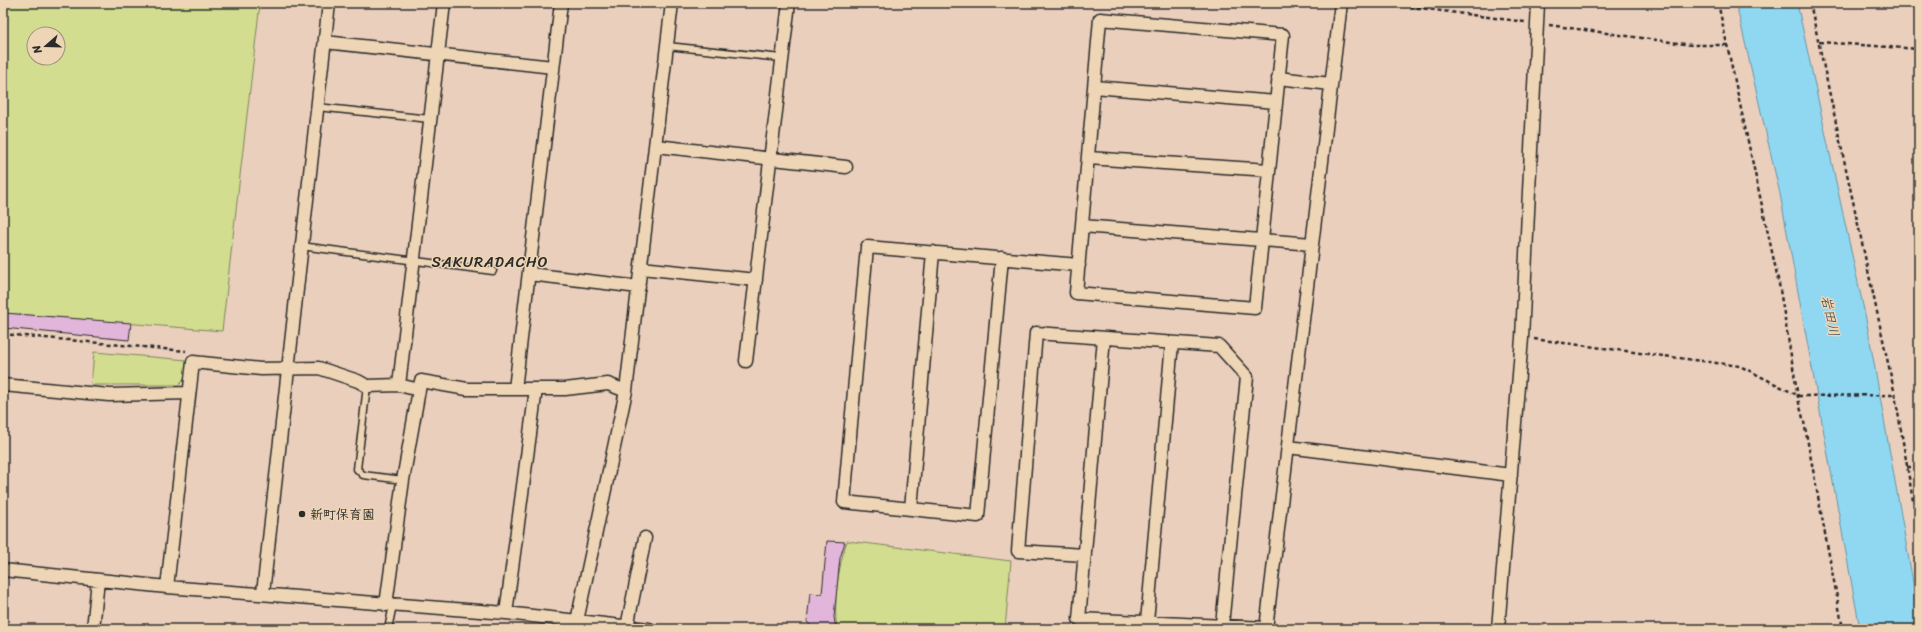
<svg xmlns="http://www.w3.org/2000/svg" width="1922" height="632" font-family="Sriracha,'Klee One',sans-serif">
<rect width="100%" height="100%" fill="#ebcfbd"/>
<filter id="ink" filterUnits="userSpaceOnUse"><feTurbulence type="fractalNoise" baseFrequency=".025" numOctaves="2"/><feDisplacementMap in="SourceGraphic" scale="8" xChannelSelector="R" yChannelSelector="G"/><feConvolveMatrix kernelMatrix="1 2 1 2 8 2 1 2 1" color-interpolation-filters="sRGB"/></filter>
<g filter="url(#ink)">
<path fill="#d2dd90" stroke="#7e845e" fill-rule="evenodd" d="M 3,3 L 260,3 L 222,331 L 3,313 ZM 34,34 L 58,34 L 58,58 L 34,58 Z
M 94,352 L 187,360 C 186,370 187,381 178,385 L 91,385 Z
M 847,541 L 1011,561 L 1005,629 L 837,629 C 833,603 838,566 847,541 Z"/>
<path fill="#90d8f1" stroke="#6893a2" d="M 1736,3 L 1797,3 L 1867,324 L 1919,616 L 1919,629 L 1860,629 L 1780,194 Z"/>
<path fill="#e2b6db" stroke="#2b2b2b" d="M 4,313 L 131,323 L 129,340 L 3,328 Z
M 827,541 L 845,542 L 840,558 L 834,617 L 836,629 L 814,629 L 807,622 L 810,593 L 822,594 Z"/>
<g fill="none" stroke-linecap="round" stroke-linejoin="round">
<g stroke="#2b2b2b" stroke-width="9">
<path id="service" d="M 667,46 L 782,58
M 317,107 L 430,119
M 301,246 L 493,271
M 367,386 L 357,469 L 363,475 L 403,480
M 388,629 L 393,605"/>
</g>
<g stroke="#2b2b2b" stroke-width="15">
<path id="minor" d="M 1100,19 L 1283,35 L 1255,308 L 1076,293 Z
M 325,42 L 553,67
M 1278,78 L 1331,84
M 1094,87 L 1276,102
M 656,146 L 846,167
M 1088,158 L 1269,170
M 1082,226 L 1312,244
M 1002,258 L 978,516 L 844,502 L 867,247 C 937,253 1008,259 1079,265
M 641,268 L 756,280
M 529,274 L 639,287
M 1104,338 L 1079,619 L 1266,628
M 746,361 L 789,3
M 3,385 L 109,395 L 189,393
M 399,385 L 444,3
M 515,389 L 561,3
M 419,390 L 421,381 L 467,389 L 565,389 L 608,384 L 626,391
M 1288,447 L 1511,475
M 911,509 L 933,252
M 1085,555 L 1018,551 L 1036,333 L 1219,346 L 1247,377 L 1222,625
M 3,570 L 167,587 L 506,613 L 649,629
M 167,587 L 193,362 L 261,369 L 319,368 L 358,381 L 367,386 L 399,385 L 419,390 L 403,480 L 386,605
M 263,593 L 329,3
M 506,613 L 536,389
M 577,621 L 626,391 L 672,3
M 1147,622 L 1172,343
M 627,627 L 645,538
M 93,629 L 98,580
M 1266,629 L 1341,3
M 1498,629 L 1522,338 L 1538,3"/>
</g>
<g stroke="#2b2b2b" stroke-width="18">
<path id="tertiary" d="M 576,629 L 577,621"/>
</g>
<path stroke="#2b2b2b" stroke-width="2.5" stroke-dasharray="4 3" stroke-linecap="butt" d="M 1382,3 L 1525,22
M 1718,3 L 1779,284 L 1799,403 L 1804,422 L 1843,629
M 1810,3 L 1895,395 L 1919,536
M 1549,25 L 1692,45 L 1728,45
M 1819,42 L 1919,49
M 3,334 L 186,351
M 1534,339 L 1740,366 L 1799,396 L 1895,395
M 1907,467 L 1919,467"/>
<use href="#service" stroke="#edd5b5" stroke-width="6"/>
<use href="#minor" stroke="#edd5b5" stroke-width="12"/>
<use href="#tertiary" stroke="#edd5b5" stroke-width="15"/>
</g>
</g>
<circle fill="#2b2b2b" stroke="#edd5b5" stroke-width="1.5" cx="302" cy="514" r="4"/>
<g text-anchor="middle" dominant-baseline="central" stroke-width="3" stroke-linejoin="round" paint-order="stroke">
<g font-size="13" font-weight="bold" fill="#2b2b2b" stroke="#edd5b5" text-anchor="start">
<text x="310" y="514">新町保育園</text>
</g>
<g font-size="14" font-style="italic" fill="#3a4549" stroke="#edd5b5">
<text transform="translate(1830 316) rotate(78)">岩田川</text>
</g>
<g font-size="15" letter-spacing="1" fill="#2b2b2b" stroke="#edd5b5">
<text x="490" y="262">SAKURADACHO</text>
</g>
</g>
<rect width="1922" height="632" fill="none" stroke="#edd5b5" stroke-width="16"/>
<rect x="8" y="8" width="1906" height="616" fill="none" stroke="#2b2b2b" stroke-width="1.5" filter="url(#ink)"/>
<g transform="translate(46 46) rotate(250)"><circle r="19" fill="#edd5b5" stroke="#9f917e"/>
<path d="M0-3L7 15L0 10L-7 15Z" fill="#2b2b2b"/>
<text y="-6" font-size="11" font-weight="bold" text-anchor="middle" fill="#2b2b2b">N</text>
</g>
</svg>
